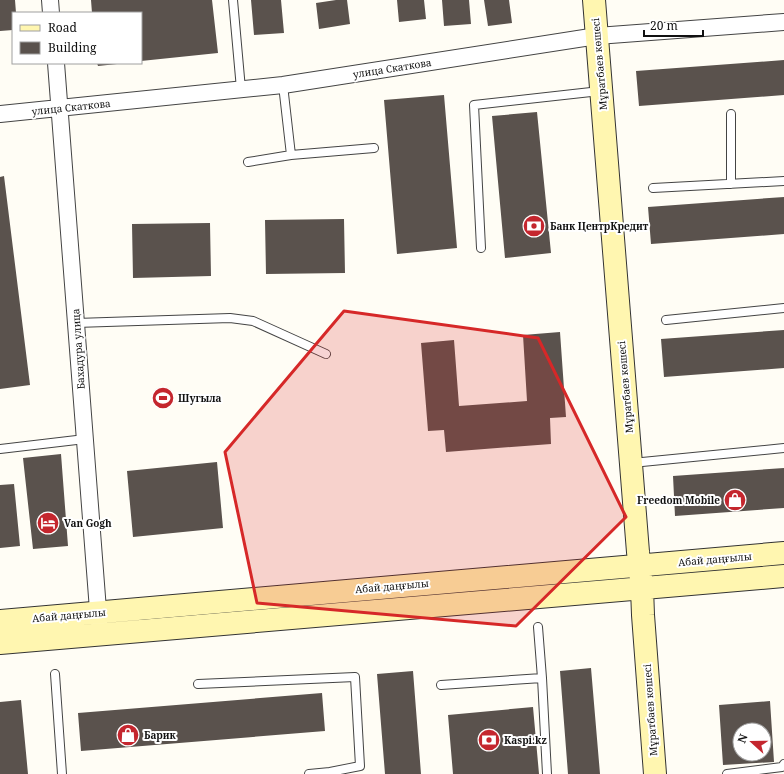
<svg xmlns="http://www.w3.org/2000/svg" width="784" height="774" font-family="'Noto Serif',serif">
<rect width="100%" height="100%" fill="#fffdf5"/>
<path fill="#5a524d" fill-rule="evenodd" d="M 0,0 L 15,0 L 16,13 L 13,13 L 13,30 L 0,31 Z
M 91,0 L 212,0 L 218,53 L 141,61 L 141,13 L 92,13 Z
M 251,0 L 281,0 L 284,33 L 254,35 Z
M 336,0 L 347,0 L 350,24 L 319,29 L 316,3 Z
M 397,0 L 424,0 L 426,19 L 399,22 Z
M 442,0 L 469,0 L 471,24 L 444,26 Z
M 484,0 L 509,0 L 512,23 L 488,26 Z
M 784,60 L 784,95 L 639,106 L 636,71 Z
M 97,63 L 117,63 L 117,64 L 98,66 Z
M 444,95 L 457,248 L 397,254 L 384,100 Z
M 537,112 L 551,253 L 505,258 L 492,116 Z
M 4,176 L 30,385 L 0,389 L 0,177 Z
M 784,197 L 784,234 L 651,244 L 648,207 Z
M 344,219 L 345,273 L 266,274 L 265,220 Z
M 210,223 L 211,276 L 133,278 L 132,224 Z
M 784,330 L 784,368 L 664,377 L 661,339 Z
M 560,332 L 566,417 L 550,418 L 551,444 L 446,452 L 444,430 L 428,431 L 421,343 L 454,340 L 459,406 L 527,401 L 523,335 Z
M 61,454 L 68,546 L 33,549 L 23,458 Z
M 217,462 L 223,528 L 133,537 L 127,471 Z
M 784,468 L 784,508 L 675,516 L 673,476 Z
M 14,484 L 20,546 L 0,548 L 0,485 Z
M 591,668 L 600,774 L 568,774 L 560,671 Z
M 413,671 L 421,774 L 385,774 L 377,674 Z
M 322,693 L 325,731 L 81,751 L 78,713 Z
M 21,700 L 28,774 L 0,774 L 0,702 Z
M 770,701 L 774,762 L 723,765 L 719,705 ZM 740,730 L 764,730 L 764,754 L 740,754 Z
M 533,707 L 539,774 L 453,774 L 448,715 Z"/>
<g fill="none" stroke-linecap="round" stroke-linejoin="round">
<g stroke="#444" stroke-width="10">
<path id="lane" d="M 233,0 L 241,89
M 283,85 L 291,155 L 374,148
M 731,114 L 731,184
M 248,162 L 291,155
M 653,188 L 784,181
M 481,248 L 474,105 L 600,91
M 666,320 L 784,308
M 76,323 L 230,318 L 253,321 L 326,354
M 0,449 L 85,439
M 632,463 L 784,448
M 538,627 L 542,678 L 547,774
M 55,674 L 62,774
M 198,684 L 355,677 L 360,766 L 330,772
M 441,685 L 542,678
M 309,774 L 330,772 L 330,774
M 727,774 L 782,767 L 784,764"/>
</g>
<g stroke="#444" stroke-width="18">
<path id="street" d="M 50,0 L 51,13
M 56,63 L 99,623
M 0,114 L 283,85 L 597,36 L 784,22"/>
</g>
<g stroke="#333" stroke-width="24">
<path id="secondary" d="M 594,0 L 638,552 L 642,588 L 643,615 L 655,774
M 0,621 L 784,553
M 0,643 L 784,576"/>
</g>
<use href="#lane" stroke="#fff" stroke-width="8"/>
<use href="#street" stroke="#fff" stroke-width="16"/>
<use href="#secondary" stroke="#fff6b0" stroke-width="22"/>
</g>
<path fill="#d62828" fill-opacity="0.2" stroke="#d62828" stroke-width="3" stroke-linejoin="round" d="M 344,311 L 538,338 L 626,517 L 516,626 L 257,603 L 225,452 Z"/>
<defs>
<g id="bank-disc" transform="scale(1.15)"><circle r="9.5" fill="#c4262e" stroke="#fff"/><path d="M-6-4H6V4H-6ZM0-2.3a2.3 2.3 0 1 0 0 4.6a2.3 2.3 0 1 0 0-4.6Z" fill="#fff"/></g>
<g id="stadium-disc" transform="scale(1.15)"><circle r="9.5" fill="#c4262e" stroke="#fff"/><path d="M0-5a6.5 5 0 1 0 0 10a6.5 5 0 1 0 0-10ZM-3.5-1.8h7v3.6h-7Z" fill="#fff"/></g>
<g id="shop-disc" transform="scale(1.15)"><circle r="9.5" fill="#c4262e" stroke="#fff"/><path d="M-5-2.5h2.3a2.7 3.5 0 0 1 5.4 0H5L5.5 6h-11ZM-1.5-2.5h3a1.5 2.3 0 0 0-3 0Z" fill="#fff"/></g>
<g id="hotel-disc" transform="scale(1.15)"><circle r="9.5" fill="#c4262e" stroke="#fff"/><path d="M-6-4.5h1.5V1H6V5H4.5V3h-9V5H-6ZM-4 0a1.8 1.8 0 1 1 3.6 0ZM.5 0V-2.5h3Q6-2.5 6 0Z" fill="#fff"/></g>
</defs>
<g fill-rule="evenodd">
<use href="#bank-disc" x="534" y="226"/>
<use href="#stadium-disc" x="163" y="398"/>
<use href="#shop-disc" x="735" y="500"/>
<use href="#hotel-disc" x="48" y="523"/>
<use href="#shop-disc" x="128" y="735"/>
<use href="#bank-disc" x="489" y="740"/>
</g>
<g text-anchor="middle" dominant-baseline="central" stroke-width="4" stroke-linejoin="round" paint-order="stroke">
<g font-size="10" fill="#111" stroke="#fff">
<text transform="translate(599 64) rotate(-95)">Мұратбаев көшесі</text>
<text transform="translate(392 68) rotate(-9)">улица Скаткова</text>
<text transform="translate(71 107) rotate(-6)">улица Скаткова</text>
<text transform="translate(78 349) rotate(-94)">Бахадура улица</text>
<text transform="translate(625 387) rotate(-95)">Мұратбаев көшесі</text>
<text transform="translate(715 559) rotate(-5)">Абай даңғылы</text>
<text transform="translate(392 586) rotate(-5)">Абай даңғылы</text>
<text transform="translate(69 615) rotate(-5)">Абай даңғылы</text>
<text transform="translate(650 710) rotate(-94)">Мұратбаев көшесі</text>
</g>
<g font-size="10" font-weight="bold" fill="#111" stroke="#fff" text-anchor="start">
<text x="550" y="226">Банк ЦентрКредит</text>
<text x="178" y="398">Шугыла</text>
<text x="720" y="500" text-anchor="end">Freedom Mobile</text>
<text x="64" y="523">Van Gogh</text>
<text x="144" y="735">Барик</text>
<text x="504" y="740">Kaspi.kz</text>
</g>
</g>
<rect x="12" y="12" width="130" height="52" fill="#ffffff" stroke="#a0a0a0"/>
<rect x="20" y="25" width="20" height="6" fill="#fff6b0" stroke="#a0a0a0"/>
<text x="48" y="32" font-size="12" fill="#111111">Road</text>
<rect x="20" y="42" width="20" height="12" fill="#5a524d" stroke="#a0a0a0"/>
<text x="48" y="52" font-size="12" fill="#111111">Building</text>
<g transform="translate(752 742) rotate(291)"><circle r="19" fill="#ffffff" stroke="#a0a0a0"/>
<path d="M0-3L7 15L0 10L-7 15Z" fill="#c4262e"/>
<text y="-6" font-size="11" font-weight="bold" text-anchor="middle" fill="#111111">N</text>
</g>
<path d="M644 30v6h59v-6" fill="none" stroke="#111111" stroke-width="2"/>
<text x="650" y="30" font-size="12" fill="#111111" stroke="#ffffff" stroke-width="3" paint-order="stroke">20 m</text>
</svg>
